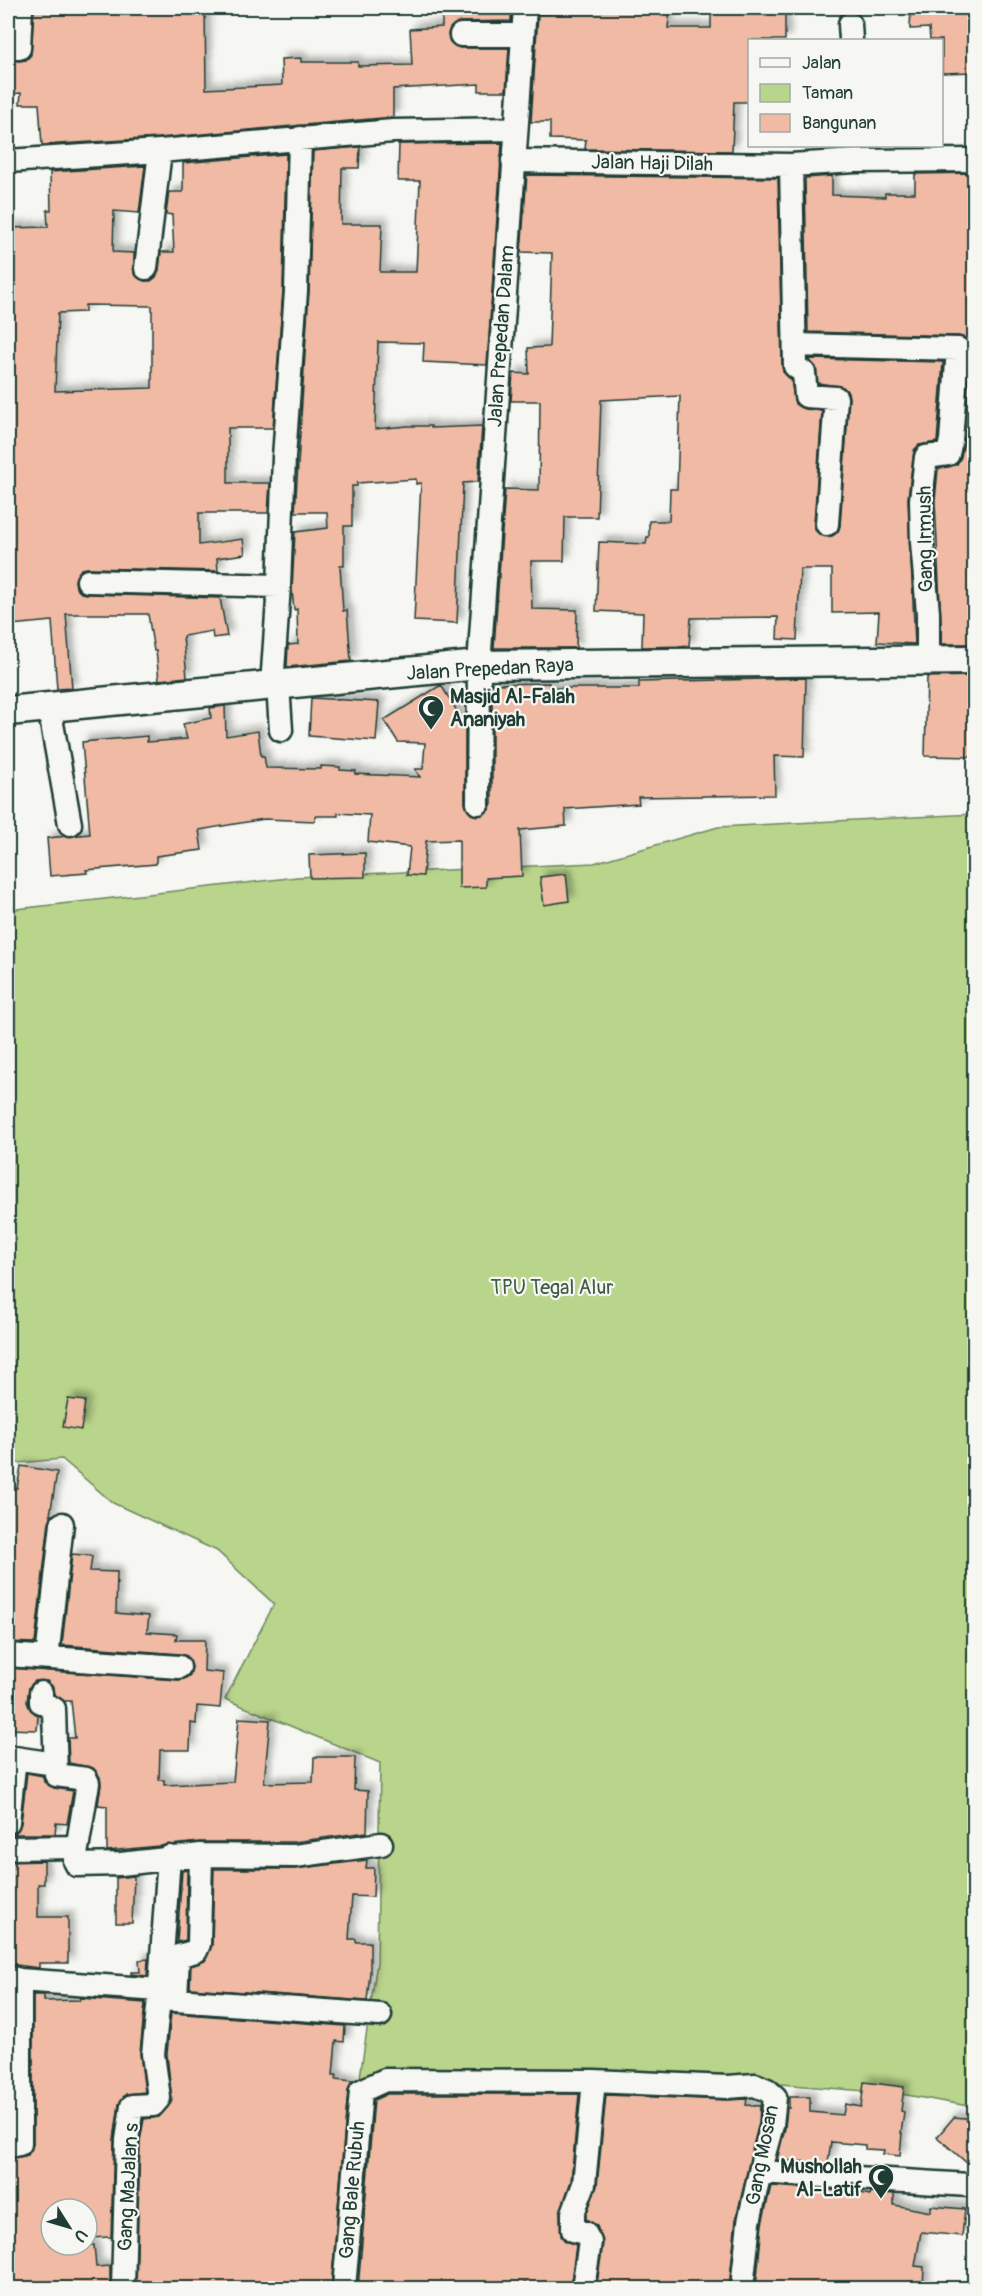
<svg xmlns="http://www.w3.org/2000/svg" width="982" height="2296" font-family="Pangolin,sans-serif">
<defs>
<filter id="shadow"><feDropShadow dx="5.5" dy="-5.5" stdDeviation="3" flood-color="#0004"/></filter>
</defs>
<rect width="100%" height="100%" fill="#f6f6f2"/>
<filter id="ink" filterUnits="userSpaceOnUse"><feTurbulence type="fractalNoise" baseFrequency=".0167" numOctaves="2"/><feDisplacementMap in="SourceGraphic" scale="12" xChannelSelector="R" yChannelSelector="G"/><feConvolveMatrix kernelMatrix="1 2 1 2 8 2 1 2 1" color-interpolation-filters="sRGB"/></filter>
<g filter="url(#ink)">
<path fill="#b9d48b" stroke="#6c8860" stroke-width="1.5" d="M 974,814 L 974,2107 L 901,2094 L 780,2084 L 583,2077 L 360,2077 L 377,1962 L 380,1763 L 225,1699 L 274,1604 L 217,1551 L 113,1503 L 62,1459 L 8,1464 L 8,910 L 297,877 L 594,863 L 718,827 Z"/>
<path fill="#f1baa5" stroke="#1f3d34" stroke-width="1.5" fill-rule="evenodd" filter="url(#shadow)" d="M 34,8 L 205,8 L 206,89 L 282,85 L 281,59 L 301,58 L 301,62 L 358,62 L 358,66 L 412,65 L 410,29 L 442,27 L 442,8 L 512,8 L 511,21 L 460,22 L 450,28 L 448,34 L 450,42 L 460,48 L 509,48 L 506,91 L 479,91 L 479,84 L 393,89 L 393,117 L 159,138 L 42,145 L 39,104 L 20,104 L 21,93 L 8,94 L 8,55 L 12,60 L 19,61 L 26,60 L 31,55 Z
M 559,8 L 670,8 L 668,28 L 711,28 L 711,13 L 760,12 L 760,8 L 785,8 L 785,40 L 750,40 L 750,102 L 734,102 L 732,151 L 585,149 L 586,140 L 550,139 L 550,122 L 531,122 L 538,14 L 559,13 Z
M 911,8 L 975,8 L 975,25 L 972,25 L 974,72 L 942,73 L 942,40 L 930,40 L 929,28 L 910,29 Z
M 502,143 L 487,365 L 423,362 L 424,343 L 378,342 L 375,429 L 408,426 L 431,426 L 431,428 L 482,426 L 478,482 L 463,483 L 457,623 L 414,621 L 421,483 L 416,484 L 416,479 L 357,483 L 357,486 L 352,486 L 352,526 L 344,526 L 344,566 L 340,566 L 343,611 L 347,610 L 351,661 L 287,667 L 288,645 L 298,644 L 297,609 L 294,610 L 292,590 L 295,532 L 328,528 L 327,512 L 295,512 L 309,291 L 313,151 L 360,147 L 359,168 L 342,168 L 341,224 L 382,224 L 380,272 L 416,272 L 420,181 L 398,181 L 399,144 Z
M 286,154 L 283,290 L 273,428 L 228,428 L 228,483 L 270,483 L 268,513 L 199,513 L 199,545 L 243,539 L 245,554 L 217,558 L 218,571 L 88,568 L 81,569 L 75,580 L 76,588 L 81,593 L 88,594 L 220,598 L 227,636 L 213,638 L 212,631 L 183,636 L 187,677 L 159,680 L 156,651 L 154,651 L 148,614 L 66,614 L 72,688 L 57,689 L 52,621 L 11,625 L 8,587 L 8,228 L 48,227 L 47,210 L 51,210 L 50,172 L 145,166 L 139,213 L 114,211 L 113,252 L 134,253 L 134,274 L 144,281 L 151,281 L 156,277 L 159,270 L 161,252 L 174,252 L 172,215 L 166,214 L 169,192 L 183,192 L 183,163 ZM 85,305 L 152,306 L 152,388 L 55,391 L 58,313 L 85,312 Z
M 975,173 L 975,644 L 942,644 L 935,501 L 938,469 L 957,464 L 961,457 L 964,441 L 970,344 L 966,338 L 958,336 L 808,332 L 805,178 L 832,176 L 832,195 L 885,197 L 885,193 L 915,193 L 915,174 Z
M 527,175 L 778,178 L 782,366 L 783,372 L 791,380 L 795,404 L 805,409 L 822,411 L 814,523 L 815,530 L 820,535 L 832,536 L 838,532 L 840,526 L 849,398 L 848,392 L 843,387 L 818,383 L 816,367 L 808,359 L 943,362 L 937,442 L 919,445 L 914,450 L 908,498 L 915,644 L 877,642 L 879,612 L 832,613 L 832,569 L 800,569 L 797,640 L 777,639 L 778,617 L 691,618 L 689,646 L 642,647 L 643,613 L 596,611 L 599,542 L 646,544 L 647,537 L 649,537 L 649,521 L 669,521 L 670,489 L 677,489 L 680,396 L 601,400 L 597,517 L 565,517 L 564,561 L 531,561 L 532,609 L 577,610 L 576,648 L 494,648 L 505,489 L 539,490 L 540,401 L 511,401 L 513,373 L 529,374 L 528,348 L 549,347 L 552,253 L 521,252 Z
M 975,676 L 975,757 L 925,756 L 927,677 Z
M 806,678 L 804,757 L 774,756 L 775,795 L 638,797 L 639,804 L 565,809 L 566,826 L 520,830 L 522,876 L 486,878 L 486,887 L 459,888 L 459,840 L 426,841 L 423,876 L 407,875 L 410,847 L 368,842 L 370,815 L 338,813 L 338,816 L 315,816 L 315,821 L 264,819 L 199,830 L 202,850 L 156,856 L 156,864 L 86,870 L 87,873 L 50,876 L 47,838 L 90,834 L 82,742 L 147,736 L 147,742 L 187,739 L 183,724 L 211,718 L 210,708 L 225,706 L 226,736 L 258,731 L 261,756 L 264,756 L 266,768 L 321,769 L 321,766 L 340,767 L 340,770 L 356,771 L 355,774 L 420,777 L 415,769 L 423,769 L 425,743 L 398,742 L 384,720 L 441,685 L 465,724 L 465,803 L 471,814 L 478,816 L 489,810 L 492,803 L 492,684 L 549,683 L 550,688 L 639,688 L 639,682 Z
M 311,698 L 379,702 L 376,741 L 309,736 Z
M 365,853 L 365,877 L 310,878 L 309,855 Z
M 566,874 L 569,901 L 544,905 L 540,877 Z
M 68,1399 L 85,1401 L 81,1430 L 63,1427 Z
M 21,1466 L 57,1472 L 50,1515 L 52,1515 L 49,1522 L 35,1643 L 8,1642 L 8,1488 L 17,1488 Z
M 72,1554 L 92,1556 L 90,1571 L 117,1572 L 116,1613 L 149,1616 L 147,1632 L 177,1634 L 176,1640 L 205,1640 L 204,1671 L 223,1673 L 220,1708 L 197,1706 L 196,1724 L 191,1723 L 190,1750 L 160,1750 L 159,1780 L 164,1780 L 164,1785 L 233,1782 L 239,1718 L 270,1720 L 264,1783 L 313,1782 L 314,1757 L 355,1757 L 354,1790 L 368,1791 L 367,1832 L 294,1842 L 201,1842 L 107,1851 L 107,1806 L 98,1805 L 101,1785 L 100,1777 L 93,1768 L 69,1763 L 68,1738 L 75,1738 L 71,1701 L 64,1701 L 54,1694 L 53,1687 L 47,1681 L 35,1681 L 29,1687 L 27,1702 L 30,1709 L 38,1716 L 37,1730 L 8,1729 L 8,1668 L 178,1680 L 184,1679 L 190,1675 L 192,1667 L 187,1656 L 180,1654 L 62,1645 Z
M 27,1773 L 43,1776 L 44,1782 L 54,1788 L 73,1791 L 67,1824 L 56,1823 L 55,1834 L 13,1834 L 18,1830 L 21,1823 Z
M 367,1860 L 366,1868 L 374,1868 L 373,1897 L 352,1896 L 349,1939 L 356,1939 L 356,1942 L 370,1942 L 370,1972 L 367,2001 L 190,1988 L 191,1966 L 205,1961 L 212,1945 L 214,1869 L 295,1869 Z
M 8,1862 L 44,1861 L 44,1884 L 38,1884 L 38,1917 L 68,1917 L 68,1963 L 39,1963 L 39,1968 L 9,1964 Z
M 187,1870 L 186,1940 L 177,1942 L 182,1871 Z
M 134,1876 L 132,1923 L 116,1923 L 116,1878 Z
M 148,1959 L 147,1976 L 131,1974 L 131,1972 L 140,1972 L 139,1960 Z
M 33,1995 L 44,1995 L 44,2001 L 80,2000 L 80,1998 L 145,2003 L 140,2053 L 145,2092 L 126,2094 L 119,2104 L 114,2140 L 111,2237 L 87,2238 L 87,2209 L 51,2209 L 51,2245 L 94,2245 L 96,2267 L 110,2266 L 110,2289 L 8,2289 L 9,2159 L 28,2155 L 33,2144 Z
M 171,2013 L 345,2026 L 344,2042 L 336,2041 L 333,2075 L 337,2075 L 336,2079 L 353,2081 L 348,2090 L 331,2289 L 136,2289 L 140,2141 L 144,2119 L 159,2117 L 172,2101 L 167,2054 Z
M 864,2082 L 904,2087 L 901,2111 L 904,2112 L 901,2133 L 902,2133 L 900,2156 L 883,2154 L 884,2150 L 865,2149 L 865,2145 L 831,2142 L 828,2163 L 777,2160 L 785,2128 L 787,2108 L 789,2108 L 789,2097 L 810,2097 L 810,2112 L 843,2115 L 845,2104 L 861,2107 Z
M 387,2094 L 579,2094 L 571,2181 L 560,2213 L 561,2236 L 565,2241 L 576,2245 L 570,2289 L 549,2289 L 524,2283 L 524,2289 L 358,2289 L 374,2100 Z
M 606,2095 L 727,2100 L 747,2099 L 746,2105 L 760,2106 L 759,2122 L 736,2219 L 729,2289 L 624,2289 L 624,2287 L 597,2284 L 603,2243 L 597,2226 L 586,2219 L 586,2215 L 597,2186 Z
M 954,2117 L 975,2119 L 975,2170 L 937,2137 Z
M 771,2186 L 857,2192 L 870,2195 L 871,2192 L 894,2194 L 894,2205 L 931,2212 L 931,2206 L 965,2209 L 962,2236 L 921,2232 L 915,2266 L 924,2267 L 923,2289 L 822,2289 L 793,2285 L 792,2289 L 756,2289 L 762,2224 Z"/>
<g fill="none" stroke-linecap="round" stroke-linejoin="round">
<g stroke="#1f3d34" stroke-width="27">
<path id="minor" d="M 850,24 L 851,40
M 461,35 L 522,35
M 19,48 L 21,8
M 8,161 L 160,151 L 393,131 L 515,129
M 513,161 L 791,165 L 855,161 L 974,160
M 791,165 L 795,366 L 804,373 L 806,396 L 836,398 L 827,524
M 146,268 L 160,151
M 795,345 L 958,349 L 951,440 L 948,454 L 926,457 L 921,500 L 922,542 L 928,613 L 928,660
M 88,581 L 279,586
M 272,685 L 279,586 L 284,457 L 296,291 L 300,138
M 278,685 L 281,730
M 49,707 L 70,824
M 478,803 L 479,665 L 525,8
M 8,1655 L 179,1667
M 47,1658 L 62,1524
M 41,1693 L 41,1702 L 54,1709 L 56,1775 L 86,1779 L 88,1783 L 75,1861 L 77,1865 L 121,1864 L 201,1855 L 295,1856 L 381,1844
M 8,1757 L 55,1764
M 8,1822 L 15,1758
M 8,1848 L 77,1847
M 8,1977 L 20,1980 L 20,2144 L 8,2146
M 20,1980 L 159,1990
M 159,1999 L 169,1857
M 176,2000 L 380,2015
M 594,2081 L 727,2087 L 755,2085 L 767,2090 L 775,2097 L 772,2125 L 763,2158 L 749,2222 L 742,2288
M 760,2172 L 969,2185
M 123,2288 L 127,2140 L 132,2106 L 153,2105 L 159,2098 L 153,2054 L 159,1999 L 176,2000 L 178,1956 L 196,1951 L 199,1944 L 201,1855
M 344,2288 L 361,2091 L 385,2080 L 594,2081 L 584,2184 L 573,2213 L 573,2230 L 585,2233 L 590,2242 L 583,2288"/>
</g>
<g stroke="#1f3d34" stroke-width="33">
<path id="tertiary" d="M 8,711 L 479,665 L 974,660"/>
</g>
<use href="#minor" stroke="#f6f6f2" stroke-width="22"/>
<use href="#tertiary" stroke="#f6f6f2" stroke-width="28"/>
</g>
</g>
<defs>
<g id="mosque-pin" transform="scale(1.35)"><path d="M0 17L-7.5 6A9.5 9.5 0 1 1 7.5 6Z" fill="#1f3d34" stroke="#f6f6f2"/><path d="M3.5-4.9A6 6 0 1 0 3.5 4.9A5 5 0 1 1 3.5-4.9Z" fill="#fff"/></g>
</defs>
<g fill-rule="evenodd">
<use href="#mosque-pin" x="431" y="708"/>
<use href="#mosque-pin" x="881" y="2177"/>
</g>
<g text-anchor="middle" dominant-baseline="central" stroke-width="4.5" stroke-linejoin="round" paint-order="stroke">
<g font-size="20" fill="#1f3d34" stroke="#f6f6f2">
<text transform="translate(652 163) rotate(1)">Jalan Haji Dilah</text>
<text transform="translate(501 336) rotate(-86)">Jalan Prepedan Dalam</text>
<text transform="translate(925 539) rotate(-91)">Gang Irmush</text>
<text transform="translate(490 669) rotate(-3)">Jalan Prepedan Raya</text>
<text transform="translate(762 2155) rotate(-79)">Gang Mosan</text>
<text transform="translate(128 2187) rotate(-87)">Gang MaJalan s</text>
<text transform="translate(352 2190) rotate(-85)">Gang Bale Rubuh</text>
</g>
<g font-size="20" font-weight="bold" fill="#1f3d34" stroke="#f6f6f2" text-anchor="start">
<text x="450" y="696">Masjid Al-Falah<tspan x="450" dy="23">Ananiyah</tspan></text>
<text x="862" y="2166" text-anchor="end">Mushollah<tspan x="862" dy="23">Al-Latif</tspan></text>
</g>
<g font-size="20" fill="#3e5b45" stroke="#f6f6f2">
<text x="552" y="1287">TPU Tegal Alur</text>
</g>
</g>
<rect width="982" height="2296" fill="none" stroke="#f6f6f2" stroke-width="30"/>
<rect x="15" y="15" width="952" height="2266" fill="none" stroke="#1f3d34" stroke-width="2" filter="url(#ink)"/>
<rect x="748" y="39" width="195" height="108" fill="#f6f6f2" stroke="#a0aca6" stroke-width="1.5"/>
<rect x="760" y="58" width="30" height="9" fill="#f6f6f2" stroke="#a0aca6" stroke-width="1.5"/>
<text x="802" y="69" font-size="18" fill="#1f3d34">Jalan</text>
<rect x="760" y="84" width="30" height="18" fill="#b9d48b" stroke="#a0aca6" stroke-width="1.5"/>
<text x="802" y="99" font-size="18" fill="#1f3d34">Taman</text>
<rect x="760" y="114" width="30" height="18" fill="#f1baa5" stroke="#a0aca6" stroke-width="1.5"/>
<text x="802" y="129" font-size="18" fill="#1f3d34">Bangunan</text>
<g transform="translate(69 2227) rotate(127)"><circle r="28" fill="#f6f6f2" stroke="#a0aca6" stroke-width="1.5"/>
<path d="M0-4.5L10 22L0 15L-10 22Z" fill="#1f3d34"/>
<text y="-9" font-size="16" font-weight="bold" text-anchor="middle" fill="#1f3d34">U</text>
</g>
</svg>
